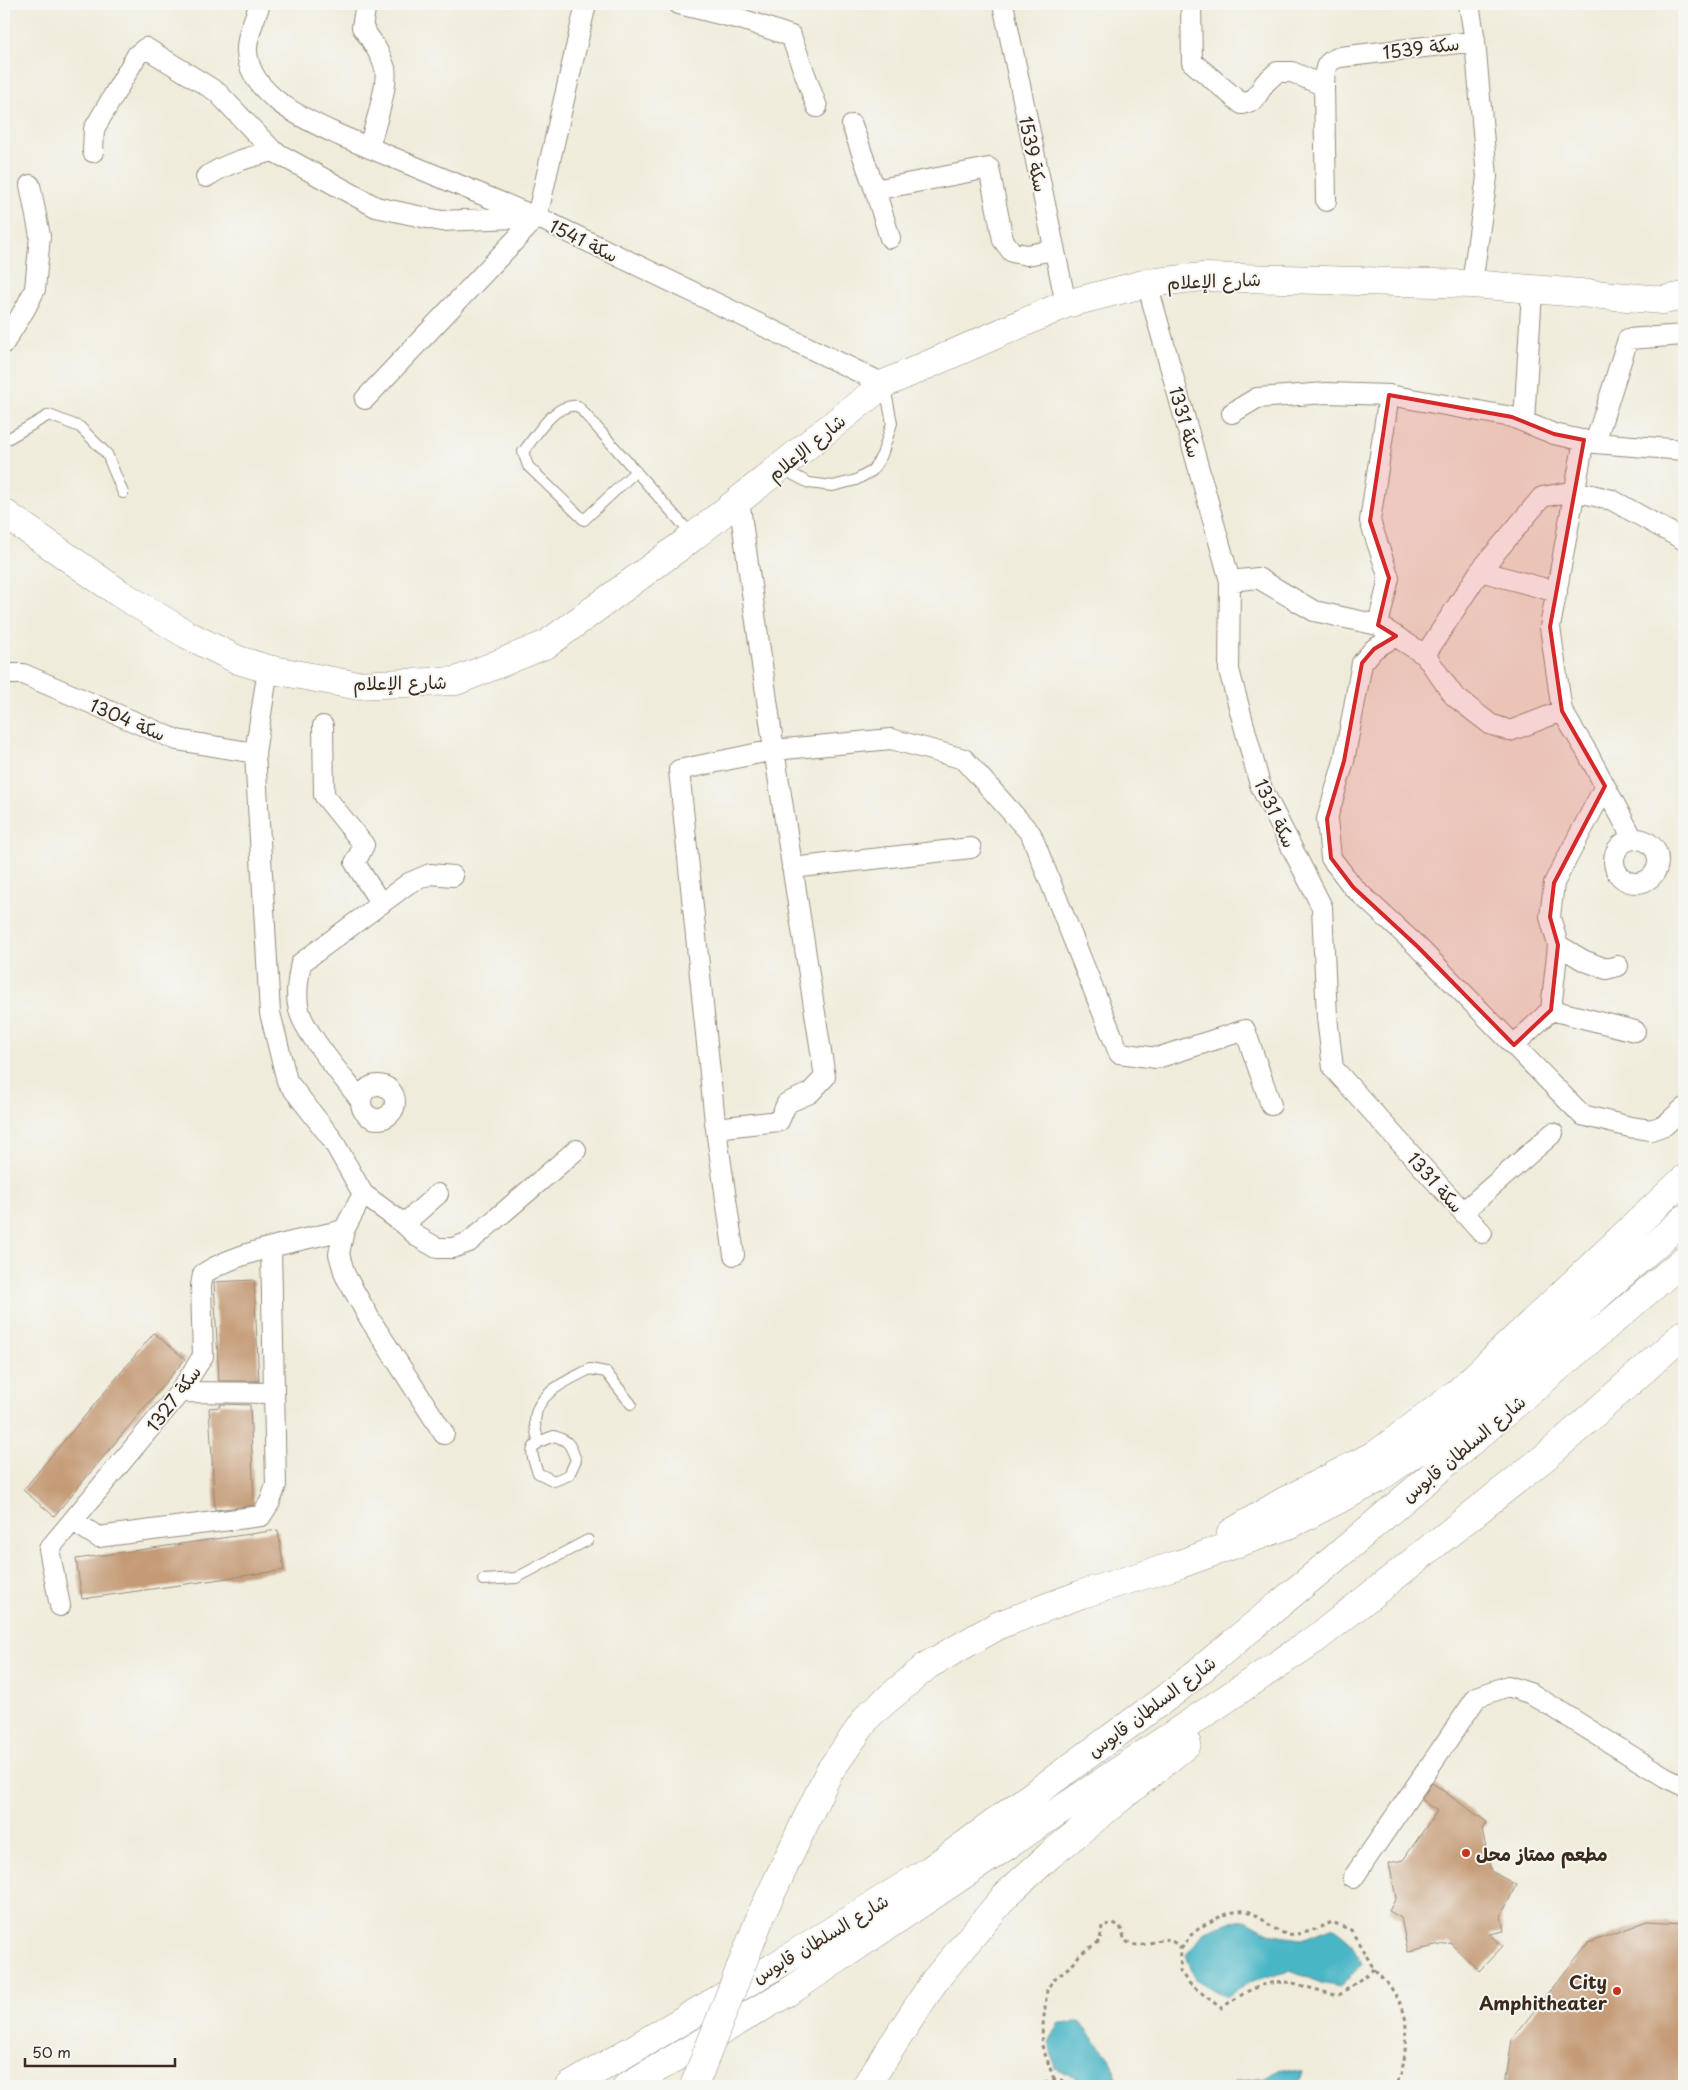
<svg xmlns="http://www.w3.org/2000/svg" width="1688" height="2090" font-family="'Playpen Sans','Playpen Sans Arabic',sans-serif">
<rect width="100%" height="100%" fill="#f6f6f2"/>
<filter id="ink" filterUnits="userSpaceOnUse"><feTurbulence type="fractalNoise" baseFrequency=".02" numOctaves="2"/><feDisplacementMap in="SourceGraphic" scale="10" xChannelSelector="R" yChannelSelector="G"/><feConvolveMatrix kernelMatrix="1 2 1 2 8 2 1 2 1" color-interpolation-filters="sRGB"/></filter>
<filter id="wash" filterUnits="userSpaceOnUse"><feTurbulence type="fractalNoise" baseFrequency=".0096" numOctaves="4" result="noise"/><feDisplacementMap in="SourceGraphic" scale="20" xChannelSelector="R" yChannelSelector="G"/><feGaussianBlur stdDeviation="1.12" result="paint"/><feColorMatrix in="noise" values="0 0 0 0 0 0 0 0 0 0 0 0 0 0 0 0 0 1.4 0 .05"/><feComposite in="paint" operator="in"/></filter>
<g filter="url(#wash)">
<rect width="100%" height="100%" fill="#f0ecdb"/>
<path fill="#4ab6c6" stroke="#427072" d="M 1246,1920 L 1273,1935 L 1302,1939 L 1334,1927 L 1351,1942 L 1361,1965 L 1340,1987 L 1321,1983 L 1290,1971 L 1255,1980 L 1226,1997 L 1195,1979 L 1186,1955 L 1205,1931 L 1229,1922 Z
M 1080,2022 L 1109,2057 L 1120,2086 L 1086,2086 L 1084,2082 L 1055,2068 L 1049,2042 L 1060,2023 Z
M 1281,2068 L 1303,2072 L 1298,2086 L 1237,2086 L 1234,2082 L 1265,2078 Z"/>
<g id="blocks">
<path fill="#c59b77" d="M 254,1280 L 259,1381 L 219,1381 L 214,1282 Z
M 154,1333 L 185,1359 L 54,1516 L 23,1490 Z
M 220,1404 L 250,1405 L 254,1505 L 215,1510 L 209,1408 L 220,1407 Z
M 278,1530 L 284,1570 L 82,1599 L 76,1559 Z
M 1432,1783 L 1487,1822 L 1482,1829 L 1491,1871 L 1516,1885 L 1501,1916 L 1504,1931 L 1490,1934 L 1503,1946 L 1479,1971 L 1450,1943 L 1408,1952 L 1401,1918 L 1389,1911 L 1396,1898 L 1389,1863 L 1403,1860 L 1437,1811 L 1421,1800 Z
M 1648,1921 L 1684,1923 L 1684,2086 L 1505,2086 L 1512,2039 L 1588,1943 Z"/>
</g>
</g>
<g filter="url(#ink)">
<use href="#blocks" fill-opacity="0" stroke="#968b7c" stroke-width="1"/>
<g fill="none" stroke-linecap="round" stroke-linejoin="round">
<g stroke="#968b7c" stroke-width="12">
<path id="lane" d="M 4,441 L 49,415 L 80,427 L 107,454 L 123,493
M 782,469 L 809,483 L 833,486 L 856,480 L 872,471 L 882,455 L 892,423 L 885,387
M 636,471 L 584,520 L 528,466 L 523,452 C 537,435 553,403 578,406 L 693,536
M 554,1436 C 570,1441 570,1445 576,1460 L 569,1475 L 554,1481 L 538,1473 C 529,1449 528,1445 554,1436 Z
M 538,1441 C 537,1435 535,1428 535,1421 C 536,1392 569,1380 590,1369 L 606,1372 L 631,1404
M 483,1580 L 516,1578 L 588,1540"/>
</g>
<g stroke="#968b7c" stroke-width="22">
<path id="street" d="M 260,4 C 255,18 246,37 247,52 C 250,96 306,120 341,136 L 531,215
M 366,4 L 362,27 C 371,40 380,52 385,68 C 389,84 374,129 369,147
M 679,4 L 744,20 L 791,36 L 817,107
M 1003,4 L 1066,304
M 1191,4 L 1192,62 L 1242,104 L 1254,100 L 1265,83 L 1277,72 L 1292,72 L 1324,86
M 1469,4 L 1475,41 L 1487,177 L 1472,284
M 852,125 L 875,190 L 890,238
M 93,152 L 94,129 L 137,55 L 146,48 L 217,92 L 273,151 L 376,207 L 441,221 L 537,217 L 884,384
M 206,177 C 227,163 249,157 273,151
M 875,190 L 989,168 L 1003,240 L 1012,252 L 1027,255 L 1054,250
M 1326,201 L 1324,86 C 1325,70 1323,62 1340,57 L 1475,41
M 1147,283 L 1230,581 L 1229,670 L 1260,785 L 1322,907 L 1327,1017 L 1333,1068 L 1482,1233
M 4,343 L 25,309 L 35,289 L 40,236 L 30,185
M 365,399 L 537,217 L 586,4
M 1232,413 L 1257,398 L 1326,393 L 1389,395 L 1512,417 L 1554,434 L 1595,443 L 1684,450
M 1524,422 L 1532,291
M 1584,440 L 1550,627 L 1562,711 L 1587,752 L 1633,839
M 1595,443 L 1628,339 L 1684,335
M 1480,571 L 1557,592
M 1230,581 L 1258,578 L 1314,611 L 1378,625 L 1425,655 L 1454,696 L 1490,724 L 1510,731 L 1562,711
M 1378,625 L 1389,578 L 1370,521 L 1389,395
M 1396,636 L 1374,649 L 1362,663 L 1344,761 L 1327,819 L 1331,858 L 1353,887 L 1418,947 L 1582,1115 L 1630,1127 L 1651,1130 L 1665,1125 L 1684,1108
M 1425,655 L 1480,571 L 1542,497 L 1575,491 L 1612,500 L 1684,540
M 268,669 L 255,753 L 270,1013 L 287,1081 L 332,1139 L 363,1194 L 344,1230 L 339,1254 L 345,1275 L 371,1321 L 444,1434
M 4,674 L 23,674 L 177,740 L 255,753
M 323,726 L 324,795 L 364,845 L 355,863 L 381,904
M1614 861a22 22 0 1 1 44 0a22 22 0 1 1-44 0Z
M 792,868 L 971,848
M 1558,945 L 1583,960 L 1606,969 L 1618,966
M 1551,1010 L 1635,1031
M 1514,1045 L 1551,1010 L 1558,945 L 1550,917 L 1554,883 L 1605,786
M361 1102a17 17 0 1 1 34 0a17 17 0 1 1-34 0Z
M 361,1101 C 345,1079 305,1034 299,1010 C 295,995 298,978 301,963 L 409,883 L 430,874 L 453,876
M 716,1128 L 779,1121 L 787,1103 L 810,1093 L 825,1077 L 774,750 L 739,500
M 363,1194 L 404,1224 L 418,1237 L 437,1248 L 453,1248 L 469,1242 L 576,1150
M 1463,1212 L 1553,1133
M 404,1224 L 438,1194
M 734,1255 L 715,1122 L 679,770 L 774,750 L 891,739 L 964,759 L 1031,834 L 1119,1053 L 1157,1058 L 1245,1030 L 1271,1105
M 180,1392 L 274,1393
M 73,1521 L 98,1537 L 261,1516 L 270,1502 L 276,1485 L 271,1248
M 60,1606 L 49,1549 L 180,1392 L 203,1356 L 201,1286 L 203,1274 C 237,1251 303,1240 344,1230
M 1353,1878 L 1477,1697 L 1508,1686 L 1532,1694 L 1665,1777 L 1684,1786"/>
</g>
<g stroke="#968b7c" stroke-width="29">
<path id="secondary" d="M 4,513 L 119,593 L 186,634 L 238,660 L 268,669 L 354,685 L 456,681 L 547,644 L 693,537 L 884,384 L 1066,304 L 1147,283 L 1203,277 L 1472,284 L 1663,300 L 1684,296"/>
</g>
<g stroke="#968b7c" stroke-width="29">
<path id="highway" d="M 1231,1533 L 1281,1503 L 1378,1453 L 1455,1395 L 1684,1179
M 762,1913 L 829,1772 L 869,1715 L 928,1665 L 999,1625 L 1082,1594 L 1180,1564 L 1291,1524 L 1376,1480 L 1451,1427 L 1684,1219
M 570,2086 L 772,1968 L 930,1870 L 1175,1691 L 1328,1564 L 1684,1260
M 627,2086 L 790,1991 L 1317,1638 L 1549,1454 L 1684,1334
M 866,2086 L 935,1980 L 1006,1895 L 1050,1855 L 1187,1744"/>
</g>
<path stroke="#968b7c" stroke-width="3" stroke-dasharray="4 4" stroke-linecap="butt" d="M 1181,1949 C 1184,1945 1187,1940 1190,1936 C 1201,1925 1234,1906 1250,1912 C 1263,1917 1272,1931 1287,1934 C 1302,1936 1319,1928 1332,1922 L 1351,1930 L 1374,1969 L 1390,1986 L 1402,2006 L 1406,2021 L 1405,2054 L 1401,2076 L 1394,2086
M 1054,2079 L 1041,2043 L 1047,1990 L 1053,1980 L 1074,1963 L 1080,1954 L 1100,1941 L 1102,1926 L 1113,1923 L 1120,1926 L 1125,1941 C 1128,1942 1133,1945 1137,1945 C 1156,1946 1164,1929 1181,1949 L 1180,1972 L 1190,1984 L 1221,2008 L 1246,1992 L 1268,1983 L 1290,1982 L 1338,1996 L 1374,1969
M 1037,2086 C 1052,2080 1062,2076 1076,2086"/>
<use href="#lane" stroke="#fff" stroke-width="10"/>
<use href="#street" stroke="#fff" stroke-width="20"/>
<use href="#secondary" stroke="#fff" stroke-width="28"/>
<use href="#highway" stroke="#fff" stroke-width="28"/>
<g stroke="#968b7c" stroke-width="29" stroke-linecap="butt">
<path id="highway-bridge" d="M 694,2086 L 762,1913"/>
</g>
<use href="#highway-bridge" stroke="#fff" stroke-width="28"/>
</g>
</g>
<path fill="#d62828" fill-opacity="0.2" stroke="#d62828" stroke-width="4" stroke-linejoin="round" d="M 1389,395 L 1512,417 L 1554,434 L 1584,440 L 1550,627 L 1562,711 L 1605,786 L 1554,883 L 1550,917 L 1558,945 L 1551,1010 L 1514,1045 L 1418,947 L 1353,887 L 1331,858 L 1327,819 L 1344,761 L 1362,663 L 1374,649 L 1396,636 L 1378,625 L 1389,578 L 1370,521 Z"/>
<g fill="#c8321e" stroke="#f6f6f2" stroke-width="2">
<circle cx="1466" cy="1853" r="5"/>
<circle cx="1617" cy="1991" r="5"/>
</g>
<g text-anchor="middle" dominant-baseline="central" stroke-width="4" stroke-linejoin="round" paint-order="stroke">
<g font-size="18" fill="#3b2a1e" stroke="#f6f6f2">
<text transform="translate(1421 47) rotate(-7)">سكة 1539</text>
<text transform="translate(1034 154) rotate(78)">سكة 1539</text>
<text transform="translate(584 240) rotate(26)">سكة 1541</text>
<text transform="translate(1214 280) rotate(-2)">شارع الإعلام</text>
<text transform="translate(1186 422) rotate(74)">سكة 1331</text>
<text transform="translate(806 447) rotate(-39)">شارع الإعلام</text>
<text transform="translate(400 682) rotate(-1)">شارع الإعلام</text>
<text transform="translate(128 719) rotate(23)">سكة 1304</text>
<text transform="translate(1276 813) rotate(65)">سكة 1331</text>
<text transform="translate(1436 1182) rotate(48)">سكة 1331</text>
<text transform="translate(173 1398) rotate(-53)">سكة 1327</text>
<text transform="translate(1463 1448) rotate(-40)">شارع السلطان قابوس</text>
<text transform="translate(1151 1706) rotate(-37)">شارع السلطان قابوس</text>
<text transform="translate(820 1938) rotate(-31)">شارع السلطان قابوس</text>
</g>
<g font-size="18" font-weight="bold" fill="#3b2a1e" stroke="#f6f6f2" text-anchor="start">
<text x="1476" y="1853">مطعم ممتاز محل</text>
<text x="1607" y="1981" text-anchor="end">City<tspan x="1607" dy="21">Amphitheater</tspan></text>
</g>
</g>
<rect width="1688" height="2090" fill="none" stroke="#f6f6f2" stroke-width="20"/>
<path d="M25 2058v8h150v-8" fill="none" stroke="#3b2a1e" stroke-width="2.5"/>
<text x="32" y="2058" font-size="15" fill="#3b2a1e" stroke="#f6f6f2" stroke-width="4" paint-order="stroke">50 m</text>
</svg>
